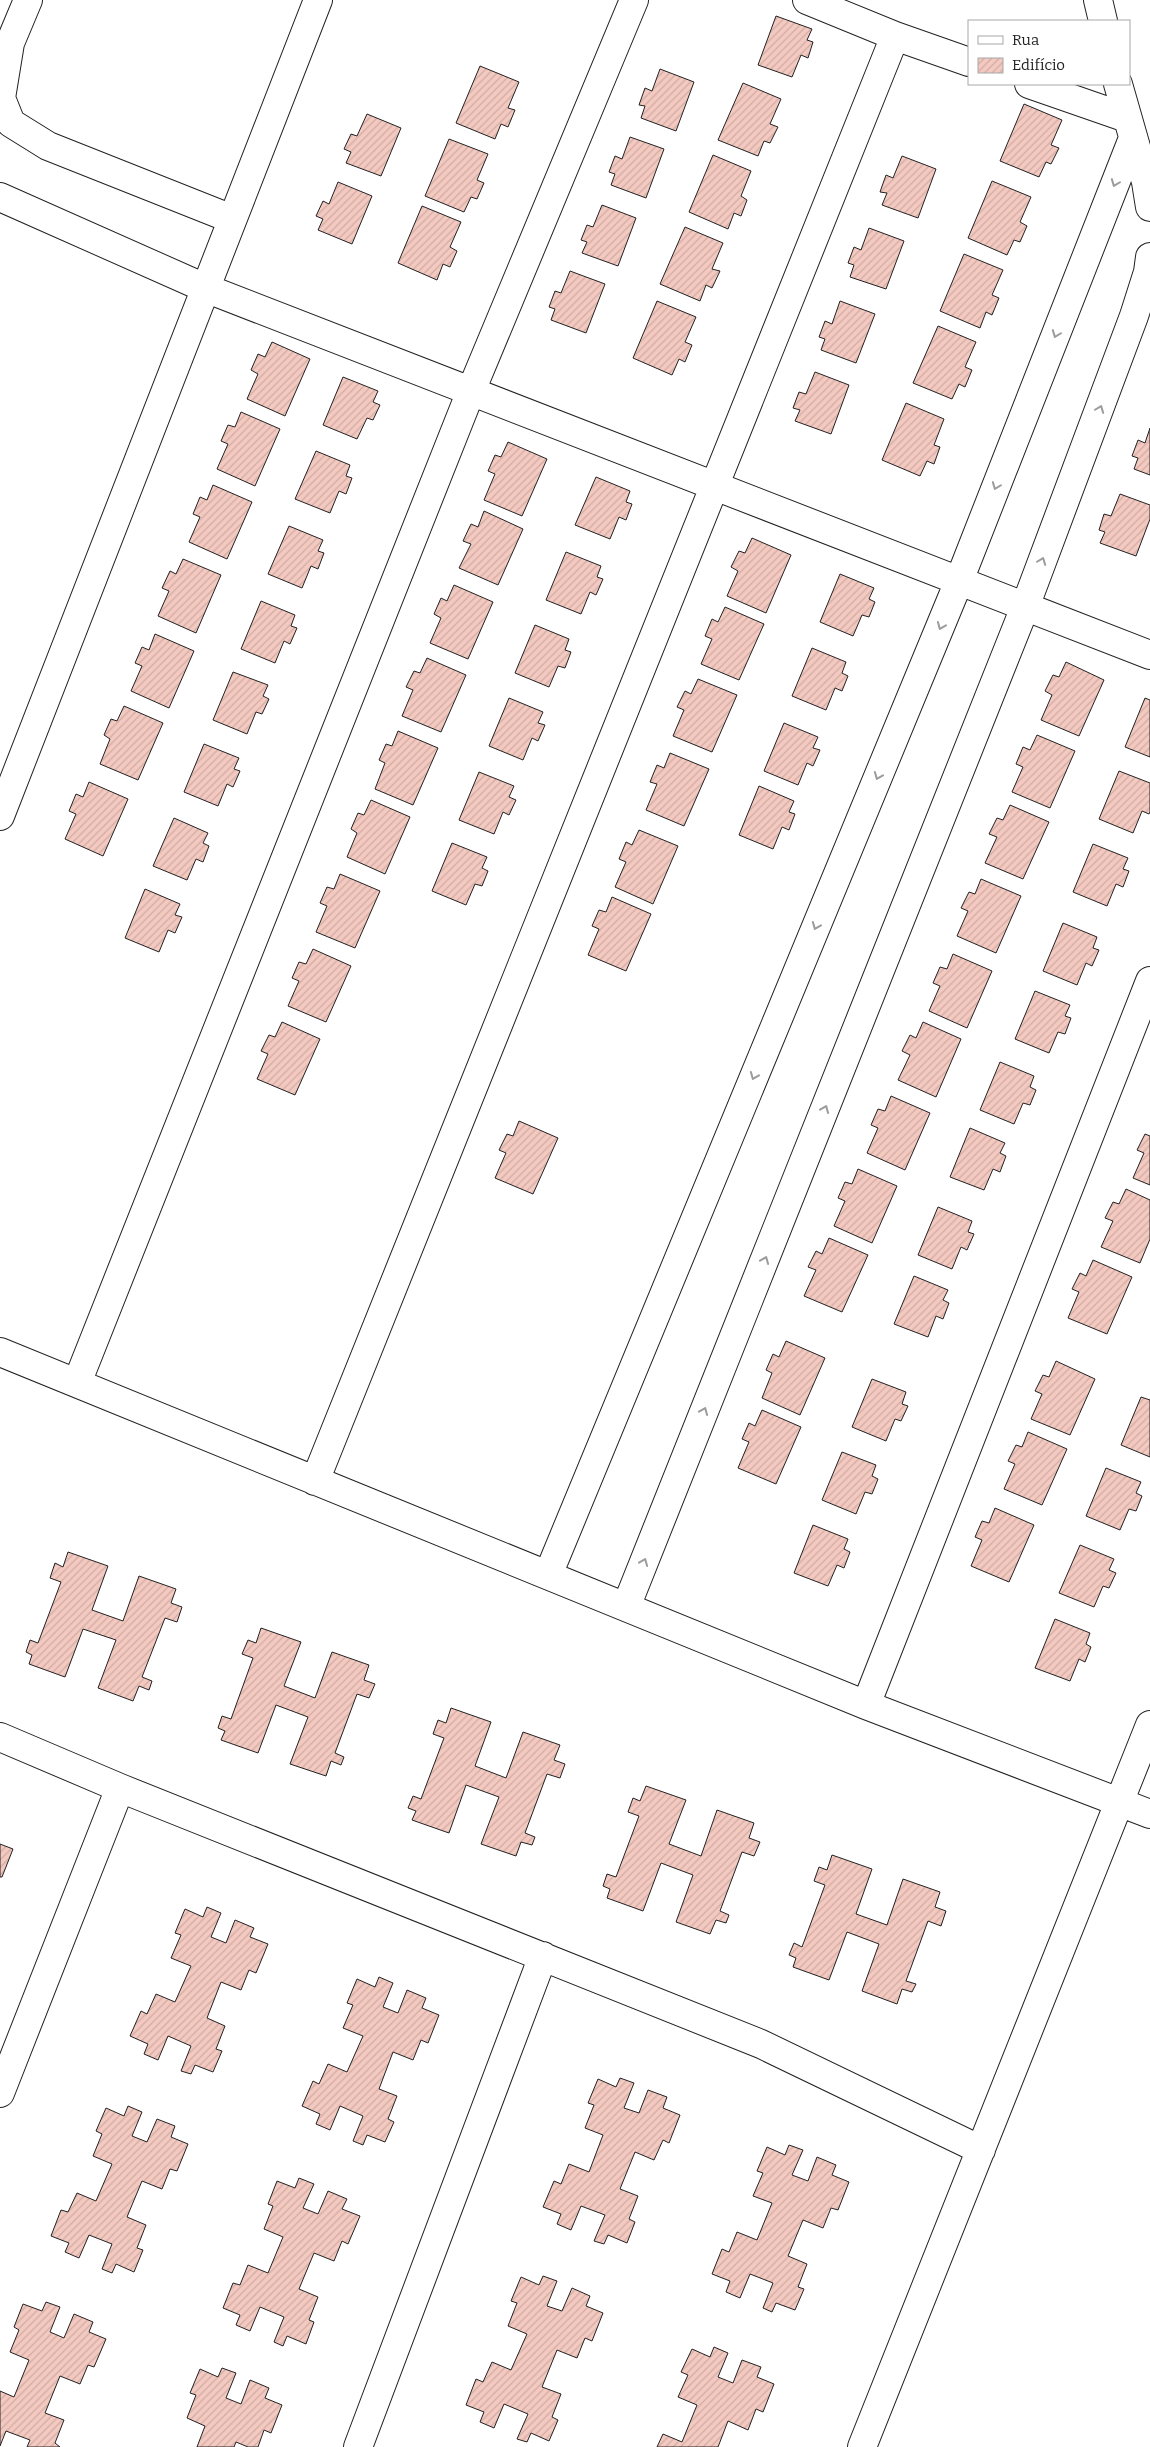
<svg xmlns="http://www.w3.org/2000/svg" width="1150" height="2447" font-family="Bitter,serif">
<defs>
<pattern id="building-hatch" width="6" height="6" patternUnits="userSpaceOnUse" patternTransform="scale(1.25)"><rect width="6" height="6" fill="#f3c9c0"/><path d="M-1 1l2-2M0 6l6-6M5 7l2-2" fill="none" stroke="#d0aca5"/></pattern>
</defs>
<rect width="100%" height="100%" fill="#fff"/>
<path fill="url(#building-hatch)" stroke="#222" d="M 776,16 L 812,29 L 807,40 L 813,42 L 808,58 L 801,55 L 792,77 L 758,65 Z
M 480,66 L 519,82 L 508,108 L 515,110 L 508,127 L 501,124 L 495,139 L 456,123 Z
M 660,69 L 694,82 L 676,131 L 641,118 L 645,106 L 639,105 L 645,88 L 652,91 Z
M 743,83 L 781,99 L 770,124 L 778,127 L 770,143 L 764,141 L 758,156 L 718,140 Z
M 1024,104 L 1062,120 L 1051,145 L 1059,148 L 1051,164 L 1046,162 L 1039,177 L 1000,161 Z
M 367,114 L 401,128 L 381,176 L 346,163 L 351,152 L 344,149 L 351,134 L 357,136 Z
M 630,137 L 664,149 L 646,198 L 611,185 L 615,174 L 609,172 L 615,156 L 622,159 Z
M 449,139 L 488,154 L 477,180 L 484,183 L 477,199 L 471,197 L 464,212 L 425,196 Z
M 713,155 L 751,171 L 741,196 L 747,200 L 741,216 L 734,213 L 728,229 L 689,212 Z
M 902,156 L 936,169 L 918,218 L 882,205 L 887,193 L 880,192 L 886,175 L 893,178 Z
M 992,181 L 1031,197 L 1020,222 L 1027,226 L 1020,242 L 1014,240 L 1007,255 L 968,238 Z
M 338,182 L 372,196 L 352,244 L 318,230 L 323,219 L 316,216 L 323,201 L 329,204 Z
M 602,205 L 636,218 L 618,266 L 582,253 L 587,242 L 581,240 L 587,225 L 593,227 Z
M 422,206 L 461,222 L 450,247 L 457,251 L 450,267 L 443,264 L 437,280 L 398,263 Z
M 685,227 L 723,243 L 712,269 L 720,271 L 712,288 L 706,285 L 700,301 L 660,284 Z
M 869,228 L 904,241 L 886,289 L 850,277 L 854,265 L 848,263 L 854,247 L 861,250 Z
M 964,254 L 1003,270 L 992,295 L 999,298 L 992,315 L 986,312 L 980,328 L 940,311 Z
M 570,271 L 605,284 L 586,333 L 551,320 L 555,309 L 549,307 L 555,291 L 561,293 Z
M 657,301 L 696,317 L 685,342 L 692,345 L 685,362 L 679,359 L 672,375 L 633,358 Z
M 840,301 L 875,314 L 856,363 L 821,350 L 825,339 L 819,337 L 825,321 L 832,324 Z
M 938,326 L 976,342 L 965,367 L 972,370 L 965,387 L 959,384 L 952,399 L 913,383 Z
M 272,342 L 310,359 L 285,416 L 247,399 L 258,374 L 251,370 L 258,354 L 265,357 Z
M 815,372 L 849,385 L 831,434 L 795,421 L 800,410 L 793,408 L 799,392 L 806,394 Z
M 343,377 L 378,391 L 373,402 L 380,405 L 373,420 L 367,418 L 357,439 L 323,425 Z
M 906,403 L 944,419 L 934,445 L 940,447 L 934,464 L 927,461 L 920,476 L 882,460 Z
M 241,412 L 280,429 L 255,486 L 217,469 L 228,444 L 221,441 L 228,425 L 235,427 Z
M 1150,428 L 1150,475 L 1134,469 L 1138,458 L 1132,456 L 1138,440 L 1145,443 Z
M 508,442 L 547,459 L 522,516 L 484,500 L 495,474 L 488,471 L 495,455 L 501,457 Z
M 316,451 L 350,465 L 346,476 L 352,478 L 346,494 L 339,491 L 330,513 L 295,499 Z
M 596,477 L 630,491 L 626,502 L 632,504 L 626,520 L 619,517 L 610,539 L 575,525 Z
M 213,485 L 252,502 L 227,559 L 189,542 L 200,517 L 193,514 L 200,497 L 207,500 Z
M 1120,494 L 1150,505 L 1150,519 L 1136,556 L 1100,543 L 1105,532 L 1099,530 L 1104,514 L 1111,516 Z
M 484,511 L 523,529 L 498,585 L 459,568 L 471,544 L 463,541 L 471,524 L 478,527 Z
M 289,526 L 323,540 L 318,551 L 324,553 L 318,569 L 311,566 L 302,588 L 268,574 Z
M 752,538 L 791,555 L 766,613 L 727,596 L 738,571 L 731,567 L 739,551 L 745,553 Z
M 566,552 L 601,566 L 597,577 L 603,579 L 596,595 L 590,592 L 581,614 L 546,600 Z
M 183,559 L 221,575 L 196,633 L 158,616 L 169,591 L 162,588 L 170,571 L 176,574 Z
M 840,574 L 874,588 L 869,599 L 875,602 L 869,617 L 862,615 L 853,636 L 820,622 Z
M 454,585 L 493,602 L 468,659 L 430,643 L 441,618 L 434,614 L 441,598 L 447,601 Z
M 261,601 L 295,615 L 291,626 L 297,628 L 290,644 L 284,641 L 275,663 L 241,649 Z
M 725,607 L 764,624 L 739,680 L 701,664 L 712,639 L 705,636 L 712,619 L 718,622 Z
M 535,625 L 569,639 L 565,650 L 571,652 L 565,668 L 558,666 L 549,687 L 515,673 Z
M 155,634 L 194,651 L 169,708 L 131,691 L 142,666 L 135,663 L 142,647 L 149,650 Z
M 812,648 L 846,662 L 842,673 L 848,676 L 842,691 L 835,688 L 826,710 L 792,696 Z
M 427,658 L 466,675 L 441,732 L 402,716 L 413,690 L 406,687 L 414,671 L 420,673 Z
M 1066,662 L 1104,680 L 1079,736 L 1041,720 L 1052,695 L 1045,691 L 1053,675 L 1059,677 Z
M 233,672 L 268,685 L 263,696 L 269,699 L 262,714 L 256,712 L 247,734 L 213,720 Z
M 698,679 L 737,695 L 712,752 L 673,736 L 684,710 L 677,707 L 685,691 L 691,694 Z
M 509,698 L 543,712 L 538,723 L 545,725 L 538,741 L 532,738 L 523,760 L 489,746 Z
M 1145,698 L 1150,700 L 1150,757 L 1125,747 Z
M 124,706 L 163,723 L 138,780 L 100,764 L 110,739 L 104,735 L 111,719 L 117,721 Z
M 784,723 L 818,737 L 813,748 L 820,750 L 813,766 L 807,763 L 798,785 L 764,771 Z
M 398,731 L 438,748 L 413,805 L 375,789 L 385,763 L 379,760 L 386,744 L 392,746 Z
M 1037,735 L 1075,751 L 1050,808 L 1012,792 L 1023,767 L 1016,764 L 1023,747 L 1030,750 Z
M 204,744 L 239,758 L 234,769 L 240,771 L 233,787 L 227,784 L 218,806 L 184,792 Z
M 670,753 L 709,769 L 684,826 L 646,810 L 657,784 L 650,782 L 657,765 L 664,768 Z
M 1119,771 L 1150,783 L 1150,812 L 1149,814 L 1142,811 L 1133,833 L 1099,819 Z
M 479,772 L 514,786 L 509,797 L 516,800 L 509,815 L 503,812 L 494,834 L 459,820 Z
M 89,782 L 128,799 L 103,856 L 65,839 L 76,814 L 69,811 L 76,794 L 83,797 Z
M 759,786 L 794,801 L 789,812 L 795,814 L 789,830 L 782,827 L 773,849 L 739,835 Z
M 371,800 L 410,817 L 385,874 L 347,857 L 357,833 L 351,829 L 358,813 L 364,815 Z
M 1010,805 L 1049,822 L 1023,879 L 985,863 L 997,837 L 989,834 L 997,818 L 1003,820 Z
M 174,818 L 208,833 L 203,843 L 209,846 L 203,862 L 196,859 L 187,880 L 153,866 Z
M 639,830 L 678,846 L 653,904 L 615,887 L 626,862 L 619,859 L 626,842 L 632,845 Z
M 452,843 L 487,857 L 482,868 L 488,871 L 482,886 L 475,884 L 466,905 L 432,891 Z
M 1093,844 L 1128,858 L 1123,869 L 1129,871 L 1123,887 L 1116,884 L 1107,906 L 1073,892 Z
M 340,874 L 380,891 L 355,948 L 316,932 L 327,906 L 320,903 L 327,887 L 334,889 Z
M 981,879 L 1021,896 L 996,953 L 957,936 L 968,911 L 961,908 L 969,892 L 975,894 Z
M 145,889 L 180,904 L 175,915 L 182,917 L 175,933 L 168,930 L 159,952 L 125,938 Z
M 612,897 L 651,914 L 626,971 L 588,955 L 599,929 L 592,926 L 599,910 L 606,912 Z
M 1063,923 L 1097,937 L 1093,948 L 1099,950 L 1092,966 L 1086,963 L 1077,985 L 1043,971 Z
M 313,949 L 351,966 L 326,1022 L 288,1006 L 299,981 L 292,978 L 299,962 L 306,964 Z
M 953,954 L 992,971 L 967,1028 L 929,1011 L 940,986 L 933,983 L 940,967 L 947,969 Z
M 1035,991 L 1070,1005 L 1065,1016 L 1071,1018 L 1065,1034 L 1058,1032 L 1049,1053 L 1015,1039 Z
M 282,1022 L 320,1039 L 295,1095 L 257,1079 L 268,1054 L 261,1051 L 269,1035 L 275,1037 Z
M 923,1022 L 961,1039 L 936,1097 L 898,1080 L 910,1055 L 902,1051 L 910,1035 L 916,1038 Z
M 1000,1062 L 1034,1076 L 1030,1087 L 1036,1090 L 1030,1105 L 1023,1103 L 1014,1124 L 980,1110 Z
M 891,1096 L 930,1113 L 905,1170 L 867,1153 L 878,1128 L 871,1125 L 878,1109 L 885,1111 Z
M 519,1121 L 558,1138 L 533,1194 L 495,1178 L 506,1153 L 499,1150 L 507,1134 L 513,1136 Z
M 970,1128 L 1005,1143 L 1000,1153 L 1006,1156 L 1000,1172 L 993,1169 L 984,1190 L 950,1177 Z
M 1145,1134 L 1150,1136 L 1150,1185 L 1133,1178 L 1144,1153 L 1137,1150 Z
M 858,1169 L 897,1186 L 872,1243 L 834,1226 L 845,1201 L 838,1198 L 845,1182 L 852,1184 Z
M 1126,1189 L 1150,1200 L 1150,1239 L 1140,1263 L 1101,1247 L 1113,1221 L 1105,1218 L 1113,1202 L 1119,1204 Z
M 938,1207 L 972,1221 L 968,1232 L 974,1234 L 967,1250 L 961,1247 L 952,1269 L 918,1255 Z
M 829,1238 L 868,1255 L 842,1312 L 804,1296 L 816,1270 L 808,1267 L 816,1251 L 822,1254 Z
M 1093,1260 L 1132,1277 L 1107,1334 L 1068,1318 L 1079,1292 L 1072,1289 L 1080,1273 L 1086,1276 Z
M 914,1276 L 948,1290 L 943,1300 L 949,1303 L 943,1319 L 936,1316 L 928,1337 L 894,1324 Z
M 786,1341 L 825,1358 L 800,1415 L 762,1398 L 772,1373 L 766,1370 L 773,1354 L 779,1357 Z
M 1056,1361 L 1095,1379 L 1070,1435 L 1031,1419 L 1042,1394 L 1035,1391 L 1043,1375 L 1049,1377 Z
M 872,1379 L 906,1392 L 902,1404 L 908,1406 L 901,1421 L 895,1419 L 886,1441 L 852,1427 Z
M 1141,1397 L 1150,1400 L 1150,1457 L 1121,1445 Z
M 762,1410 L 801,1427 L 776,1484 L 738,1468 L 749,1442 L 742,1439 L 749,1423 L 755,1426 Z
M 1028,1432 L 1067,1449 L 1042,1505 L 1004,1489 L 1015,1464 L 1008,1461 L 1016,1445 L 1022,1447 Z
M 842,1452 L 876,1465 L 872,1476 L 878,1479 L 872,1494 L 865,1492 L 856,1514 L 822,1500 Z
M 1106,1468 L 1141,1482 L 1136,1493 L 1142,1496 L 1136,1511 L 1129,1509 L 1120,1530 L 1086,1516 Z
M 995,1508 L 1034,1525 L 1009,1582 L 971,1566 L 982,1540 L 975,1537 L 982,1521 L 989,1523 Z
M 813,1525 L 848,1539 L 844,1549 L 850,1552 L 844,1568 L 837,1565 L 828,1586 L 794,1573 Z
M 1080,1545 L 1114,1559 L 1109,1570 L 1116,1573 L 1109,1588 L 1103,1586 L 1094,1607 L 1059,1593 Z
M 68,1552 L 108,1566 L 92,1610 L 123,1621 L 139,1576 L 176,1589 L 171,1603 L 182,1607 L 177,1622 L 165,1618 L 142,1677 L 152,1681 L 149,1690 L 139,1686 L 133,1701 L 98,1688 L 116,1640 L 83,1629 L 65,1677 L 29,1664 L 32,1655 L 26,1652 L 30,1640 L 38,1643 L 61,1582 L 50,1578 L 55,1563 L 63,1567 Z
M 1055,1619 L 1090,1633 L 1086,1644 L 1091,1647 L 1085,1662 L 1079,1659 L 1070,1681 L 1035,1668 Z
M 261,1628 L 301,1642 L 284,1686 L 315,1698 L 332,1652 L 369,1665 L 364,1680 L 375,1684 L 369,1698 L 357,1694 L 335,1753 L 344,1757 L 341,1765 L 331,1761 L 326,1776 L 290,1764 L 308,1717 L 276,1705 L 258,1753 L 221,1740 L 225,1731 L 218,1728 L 222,1716 L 231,1719 L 253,1658 L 242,1654 L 248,1640 L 256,1643 Z
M 451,1708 L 491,1722 L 475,1766 L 506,1778 L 523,1732 L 560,1745 L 554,1760 L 565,1764 L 560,1778 L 547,1774 L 525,1833 L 535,1837 L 532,1845 L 521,1842 L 516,1856 L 481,1844 L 499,1797 L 466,1785 L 449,1833 L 412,1820 L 416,1811 L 408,1808 L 413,1796 L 421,1799 L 444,1738 L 433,1734 L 438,1720 L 446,1723 Z
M 646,1786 L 686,1800 L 669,1844 L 701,1856 L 717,1810 L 754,1823 L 749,1838 L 760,1842 L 754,1856 L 742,1852 L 720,1911 L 729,1915 L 726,1923 L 716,1920 L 710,1934 L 676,1922 L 693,1875 L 661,1863 L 643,1911 L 607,1898 L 610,1889 L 603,1886 L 607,1874 L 616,1877 L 639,1816 L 628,1812 L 633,1798 L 640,1801 Z
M 0,1844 L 13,1849 L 2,1877 L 0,1877 Z
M 832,1855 L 872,1869 L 856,1914 L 887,1925 L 903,1879 L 940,1892 L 935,1907 L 946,1911 L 941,1926 L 928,1921 L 906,1981 L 916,1984 L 912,1992 L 902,1989 L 897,2004 L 862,1991 L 879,1944 L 847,1932 L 829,1980 L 793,1967 L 796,1958 L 789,1955 L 794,1943 L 802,1947 L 825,1885 L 814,1881 L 819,1867 L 827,1870 Z
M 207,1907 L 221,1913 L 211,1937 L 226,1943 L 235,1920 L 254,1928 L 250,1937 L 268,1944 L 256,1973 L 249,1970 L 241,1990 L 221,1982 L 207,2018 L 225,2026 L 216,2049 L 222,2051 L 213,2072 L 195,2065 L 191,2074 L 181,2071 L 191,2046 L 168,2036 L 158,2060 L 144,2054 L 148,2044 L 130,2036 L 141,2011 L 147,2014 L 156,1994 L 175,2002 L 191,1966 L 171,1958 L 181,1935 L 175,1933 L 185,1909 L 203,1917 Z
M 379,1977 L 393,1983 L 383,2007 L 398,2013 L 407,1990 L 426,1998 L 422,2008 L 439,2015 L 428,2043 L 421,2040 L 413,2060 L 393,2052 L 379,2089 L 397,2096 L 388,2119 L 394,2122 L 385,2142 L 367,2135 L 363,2145 L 353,2141 L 363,2116 L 340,2106 L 330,2130 L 316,2124 L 320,2114 L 302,2106 L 313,2081 L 319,2084 L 328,2064 L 347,2072 L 363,2036 L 343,2028 L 353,2005 L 347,2003 L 357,1979 L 375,1987 Z
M 620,2078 L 634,2083 L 624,2108 L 639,2113 L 648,2090 L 667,2097 L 663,2108 L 680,2115 L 669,2143 L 663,2140 L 654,2160 L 635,2152 L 620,2189 L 638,2196 L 629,2219 L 635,2222 L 627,2243 L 608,2235 L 604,2244 L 594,2241 L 605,2215 L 581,2206 L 571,2230 L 557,2224 L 561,2214 L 543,2207 L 554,2181 L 561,2184 L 569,2164 L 589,2172 L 603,2135 L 585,2128 L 594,2105 L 588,2103 L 598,2079 L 616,2087 Z
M 128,2106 L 142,2112 L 132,2136 L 147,2142 L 157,2119 L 175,2126 L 171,2137 L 188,2144 L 177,2171 L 170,2169 L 162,2189 L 142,2181 L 127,2217 L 146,2225 L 137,2248 L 143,2250 L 134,2272 L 116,2264 L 112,2273 L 102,2269 L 112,2244 L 89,2235 L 79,2258 L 65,2252 L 69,2243 L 51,2236 L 61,2210 L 68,2212 L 77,2193 L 96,2201 L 112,2164 L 93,2156 L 102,2134 L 96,2131 L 106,2108 L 124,2116 Z
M 789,2145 L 803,2150 L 792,2175 L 808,2181 L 817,2157 L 836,2165 L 832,2175 L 849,2182 L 838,2210 L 831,2208 L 823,2228 L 803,2220 L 788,2256 L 807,2264 L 798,2287 L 804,2289 L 795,2310 L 776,2303 L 772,2312 L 763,2308 L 773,2283 L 750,2274 L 740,2298 L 726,2292 L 730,2281 L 712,2274 L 722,2249 L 729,2252 L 737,2232 L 757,2240 L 772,2203 L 753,2196 L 763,2173 L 757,2171 L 767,2147 L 785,2155 Z
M 299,2178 L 314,2184 L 303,2208 L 318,2214 L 328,2191 L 347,2199 L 342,2209 L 360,2216 L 348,2244 L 342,2241 L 334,2261 L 314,2253 L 299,2289 L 318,2297 L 309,2320 L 314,2322 L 306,2344 L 287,2336 L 283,2346 L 274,2342 L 284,2317 L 260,2307 L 250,2331 L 236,2325 L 240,2315 L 223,2308 L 233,2283 L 240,2285 L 248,2265 L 268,2273 L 283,2237 L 264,2229 L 273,2206 L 268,2204 L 277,2181 L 295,2188 Z
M 543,2276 L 557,2281 L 547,2306 L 562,2311 L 572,2288 L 590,2296 L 586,2306 L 603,2313 L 592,2341 L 585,2338 L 577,2358 L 557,2350 L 542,2387 L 561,2394 L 552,2417 L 558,2420 L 549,2441 L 531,2433 L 527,2442 L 517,2439 L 528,2414 L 504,2404 L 494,2428 L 480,2422 L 484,2412 L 466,2405 L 476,2379 L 483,2382 L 492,2362 L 511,2370 L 527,2334 L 508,2326 L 517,2303 L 511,2301 L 521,2277 L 539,2285 Z
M 46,2302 L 60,2307 L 50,2332 L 64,2338 L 74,2314 L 93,2322 L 89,2332 L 106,2339 L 94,2367 L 88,2365 L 80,2384 L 60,2376 L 45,2413 L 64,2420 L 55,2443 L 60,2447 L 27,2447 L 30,2440 L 6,2431 L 0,2446 L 0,2391 L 14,2397 L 29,2360 L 10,2352 L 19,2330 L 14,2327 L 23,2304 L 42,2311 Z
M 714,2347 L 728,2353 L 718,2377 L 733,2383 L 742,2360 L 761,2367 L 757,2377 L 774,2384 L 763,2412 L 756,2409 L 748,2430 L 728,2421 L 718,2447 L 657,2447 L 663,2434 L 682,2442 L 697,2405 L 678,2397 L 688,2375 L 681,2372 L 692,2349 L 710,2357 Z
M 222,2368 L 236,2373 L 226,2398 L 241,2404 L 250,2380 L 269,2388 L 265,2398 L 282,2405 L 271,2433 L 264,2430 L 258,2447 L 248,2447 L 236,2442 L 234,2447 L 197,2447 L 205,2426 L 187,2418 L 196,2395 L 190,2393 L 200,2369 L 218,2377 Z"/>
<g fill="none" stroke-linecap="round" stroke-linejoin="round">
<g stroke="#222" stroke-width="30">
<path id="minor" d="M 28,0 L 10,43 L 1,98 L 11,123 L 48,146 L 232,219
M 807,0 L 895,36 L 969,62
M 1098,0 L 1103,21
M 1029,84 L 1127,118
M 1118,84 L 1146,182 L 1150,207
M 0,197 L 205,288 L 1150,655
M 0,816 L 318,0
M 0,1352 L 866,1705 L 1150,1814
M 77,1383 L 471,391 L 634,0
M 315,1481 L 895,36
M 548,1575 L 959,581 L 1133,138
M 626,1607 L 1025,607 L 1134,316 L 1148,272 L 1150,257
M 866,1705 L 1150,981
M 0,1737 L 120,1788 L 761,2044 L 981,2150
M 0,2093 L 120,1788
M 358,2447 L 543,1956
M 862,2447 L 1150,1725"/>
</g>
<use href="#minor" stroke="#fff" stroke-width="28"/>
</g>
<defs><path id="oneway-chevron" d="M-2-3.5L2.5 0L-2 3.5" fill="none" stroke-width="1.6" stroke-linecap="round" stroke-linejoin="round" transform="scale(1.25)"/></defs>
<g stroke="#9c9c9c">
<use href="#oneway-chevron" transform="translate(1115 183) rotate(111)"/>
<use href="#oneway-chevron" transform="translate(1056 334) rotate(111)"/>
<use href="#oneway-chevron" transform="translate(1100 409) rotate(-69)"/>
<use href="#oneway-chevron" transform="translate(996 486) rotate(111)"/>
<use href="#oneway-chevron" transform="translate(1042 561) rotate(-69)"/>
<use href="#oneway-chevron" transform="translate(941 626) rotate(112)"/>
<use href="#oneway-chevron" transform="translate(878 776) rotate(112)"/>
<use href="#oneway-chevron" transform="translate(816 926) rotate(112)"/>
<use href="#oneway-chevron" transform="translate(754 1076) rotate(112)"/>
<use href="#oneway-chevron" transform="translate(825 1109) rotate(-68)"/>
<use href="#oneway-chevron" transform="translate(765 1260) rotate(-68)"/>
<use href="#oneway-chevron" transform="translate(704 1411) rotate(-68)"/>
<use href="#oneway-chevron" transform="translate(644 1562) rotate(-68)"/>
</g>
<rect x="968" y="20" width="162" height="65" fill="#ffffff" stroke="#a7a7a7"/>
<rect x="978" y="36" width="25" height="8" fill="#ffffff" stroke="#a7a7a7"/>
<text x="1012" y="45" font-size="15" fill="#222222">Rua</text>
<rect x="978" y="58" width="25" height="15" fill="url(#building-hatch)" stroke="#a7a7a7"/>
<text x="1012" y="70" font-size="15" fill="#222222">Edifício</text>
</svg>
